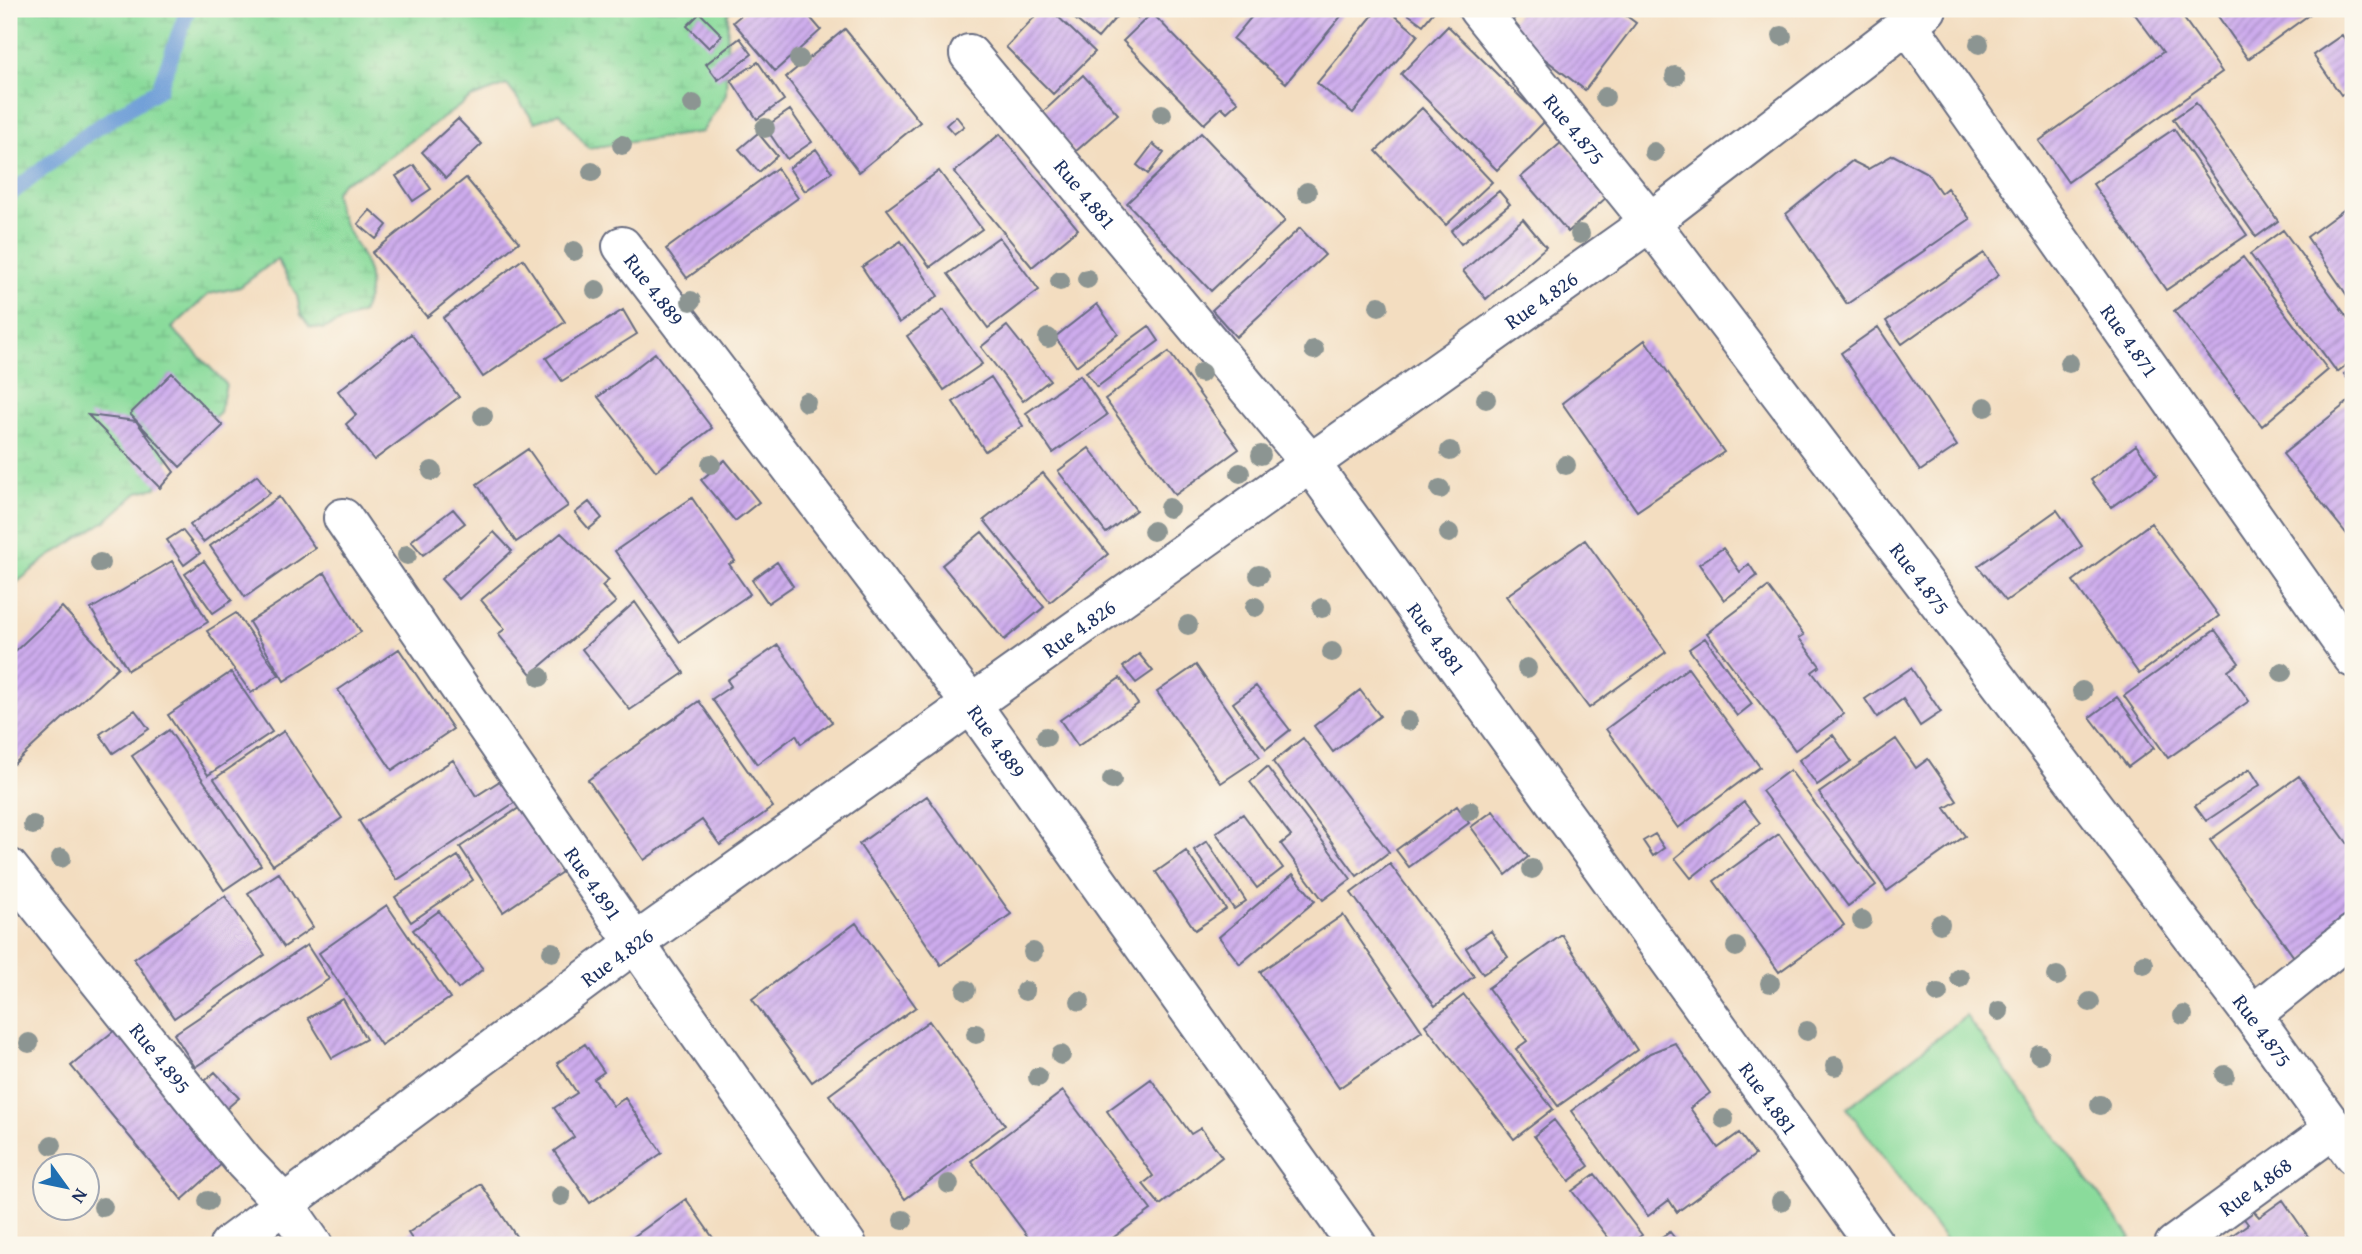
<svg xmlns="http://www.w3.org/2000/svg" width="2362" height="1254" font-family="'Gentium Book Plus',serif">
<defs>
<pattern id="wetland-marsh" width="20" height="14" patternUnits="userSpaceOnUse" patternTransform="scale(1.75)"><rect width="20" height="14" fill="#8adb9b"/><path d="M1 5h8M5 5V1M11 12h8M15 12V8" fill="none" stroke="#76bc88"/></pattern>
<pattern id="building-hatch" width="6" height="6" patternUnits="userSpaceOnUse" patternTransform="scale(1.75)"><rect width="6" height="6" fill="#ceaced"/><path d="M-1 1l2-2M0 6l6-6M5 7l2-2" fill="none" stroke="#a68cc3"/></pattern>
</defs>
<rect width="100%" height="100%" fill="#fbf7ec"/>
<filter id="ink" filterUnits="userSpaceOnUse"><feTurbulence type="fractalNoise" baseFrequency=".0143" numOctaves="2"/><feDisplacementMap in="SourceGraphic" scale="14" xChannelSelector="R" yChannelSelector="G"/><feConvolveMatrix kernelMatrix="1 2 1 2 8 2 1 2 1" color-interpolation-filters="sRGB"/></filter>
<filter id="wash" filterUnits="userSpaceOnUse"><feTurbulence type="fractalNoise" baseFrequency=".00686" numOctaves="4" result="noise"/><feDisplacementMap in="SourceGraphic" scale="28" xChannelSelector="R" yChannelSelector="G"/><feGaussianBlur stdDeviation="1.57" result="paint"/><feColorMatrix in="noise" values="0 0 0 0 0 0 0 0 0 0 0 0 0 0 0 0 0 1.4 0 .05"/><feComposite in="paint" operator="in"/></filter>
<g filter="url(#wash)">
<rect width="100%" height="100%" fill="#f3ddc0"/>
<path fill="url(#wetland-marsh)" stroke="#52857c" stroke-width="2" d="M 9,9 L 733,9 L 728,13 L 726,95 L 702,132 L 588,148 L 560,113 L 535,122 L 507,85 L 471,98 L 372,169 L 343,182 L 335,192 C 338,240 388,260 362,313 L 323,329 L 310,327 L 301,315 L 297,296 L 277,259 L 240,287 L 209,294 L 172,328 L 226,384 L 220,412 L 162,464 L 156,488 L 138,492 L 107,520 L 47,558 L 9,589 Z"/>
<path fill="#8adb9b" stroke="#52857c" stroke-width="2" d="M 1966,1016 L 2131,1238 L 2121,1245 L 1949,1245 L 1847,1108 Z"/>
<g fill="none" stroke-linecap="round" stroke-linejoin="round">
<path stroke="#6d9dd7" stroke-width="16" d="M 9,195 L 87,134 L 159,89 L 188,9"/>
</g>
<g id="blocks">
<path fill="url(#building-hatch)" d="M 748,9 L 803,9 L 821,30 L 775,71 L 733,22 Z
M 1042,9 L 1050,9 L 1095,52 L 1053,94 L 1006,47 Z
M 1063,9 L 1109,9 L 1117,16 L 1098,38 Z
M 1127,9 L 1146,9 L 1138,18 Z
M 1258,9 L 1347,9 L 1286,83 L 1233,39 Z
M 1378,9 L 1387,9 L 1418,35 L 1353,113 L 1317,83 Z
M 1401,9 L 1436,9 L 1423,25 Z
M 1522,9 L 1617,9 L 1636,23 L 1585,90 L 1506,29 Z
M 2131,9 L 2177,9 L 2222,72 L 2068,182 L 2039,141 L 2163,52 Z
M 2213,9 L 2317,9 L 2248,59 Z
M 700,13 L 722,35 L 709,48 L 687,26 Z
M 1152,13 L 1238,102 L 1227,112 L 1222,107 L 1204,124 L 1123,41 Z
M 1448,26 L 1545,121 L 1497,170 L 1401,74 Z
M 845,29 L 920,122 L 859,172 L 786,77 Z
M 2342,35 L 2353,51 L 2353,87 L 2341,95 L 2313,55 Z
M 740,38 L 752,54 L 718,80 L 706,64 Z
M 758,62 L 784,100 L 757,119 L 731,80 Z
M 1083,75 L 1118,114 L 1075,152 L 1042,113 Z
M 2196,103 L 2278,221 L 2256,237 L 2173,119 Z
M 1422,108 L 1492,182 L 1446,225 L 1376,151 Z
M 790,110 L 812,142 L 787,159 L 765,127 Z
M 956,116 L 964,126 L 954,134 L 946,125 Z
M 458,119 L 482,144 L 446,178 L 422,152 Z
M 2174,129 L 2247,235 L 2166,290 L 2093,184 Z
M 758,133 L 777,156 L 759,172 L 739,149 Z
M 1201,133 L 1285,221 L 1211,291 L 1127,203 Z
M 1000,134 L 1078,229 L 1032,267 L 954,172 Z
M 1562,142 L 1608,196 L 1568,232 L 1521,177 Z
M 1153,144 L 1164,153 L 1148,174 L 1137,165 Z
M 816,149 L 832,172 L 805,191 L 789,168 Z
M 1893,155 L 1927,173 L 1941,193 L 1947,188 L 1970,219 L 1847,304 L 1786,214 L 1852,161 L 1868,169 Z
M 414,165 L 431,189 L 413,201 L 396,176 Z
M 777,168 L 798,198 L 687,278 L 666,249 Z
M 939,171 L 982,229 L 930,267 L 887,209 Z
M 466,178 L 519,242 L 427,317 L 372,253 Z
M 1499,191 L 1510,204 L 1461,244 L 1451,231 Z
M 2353,203 L 2353,304 L 2307,237 Z
M 370,210 L 387,225 L 376,239 L 358,224 Z
M 1523,219 L 1546,247 L 1486,299 L 1463,271 Z
M 1300,228 L 1325,255 L 1236,337 L 1212,310 Z
M 2283,230 L 2353,325 L 2353,360 L 2337,372 L 2250,254 Z
M 999,237 L 1039,290 L 988,328 L 948,274 Z
M 901,241 L 938,296 L 899,323 L 862,267 Z
M 1984,253 L 1999,275 L 1902,344 L 1886,321 Z
M 2243,257 L 2328,370 L 2262,426 L 2174,311 Z
M 523,259 L 565,322 L 483,377 L 443,318 Z
M 1097,304 L 1118,334 L 1076,366 L 1055,337 Z
M 623,310 L 637,334 L 562,381 L 546,358 Z
M 944,310 L 982,364 L 944,390 L 907,336 Z
M 1007,326 L 1050,380 L 1023,401 L 981,347 Z
M 1149,326 L 1159,341 L 1097,387 L 1086,372 Z
M 1878,327 L 1957,446 L 1920,471 L 1841,353 Z
M 411,334 L 459,397 L 374,460 L 346,424 L 356,415 L 338,391 Z
M 1645,340 L 1724,452 L 1637,511 L 1562,403 Z
M 1169,352 L 1239,449 L 1175,495 L 1105,399 Z
M 655,353 L 712,428 L 656,471 L 598,397 Z
M 2353,368 L 2353,386 L 2344,374 Z
M 172,373 L 223,426 L 180,467 L 130,414 Z
M 1080,375 L 1107,415 L 1053,453 L 1026,413 Z
M 991,377 L 1023,426 L 985,451 L 953,402 Z
M 2353,398 L 2353,542 L 2283,454 Z
M 88,415 L 136,421 L 174,472 L 160,488 Z
M 2136,445 L 2157,475 L 2111,507 L 2091,480 Z
M 1089,448 L 1136,510 L 1106,533 L 1058,471 Z
M 528,449 L 568,506 L 516,542 L 477,484 Z
M 725,460 L 759,502 L 735,521 L 701,480 Z
M 1043,473 L 1108,554 L 1050,602 L 984,520 Z
M 257,475 L 270,493 L 203,542 L 190,525 Z
M 279,497 L 315,548 L 245,597 L 210,546 Z
M 692,498 L 735,561 L 729,564 L 750,594 L 680,642 L 615,551 Z
M 589,502 L 602,518 L 589,529 L 575,513 Z
M 453,509 L 465,523 L 423,555 L 411,541 Z
M 2057,510 L 2082,546 L 2006,601 L 1978,566 Z
M 2151,523 L 2219,616 L 2139,674 L 2073,581 Z
M 182,530 L 200,553 L 184,565 L 167,540 Z
M 494,532 L 512,551 L 459,599 L 441,579 Z
M 982,532 L 1044,607 L 1004,640 L 942,565 Z
M 561,533 L 609,580 L 602,586 L 616,602 L 531,674 L 498,634 L 505,629 L 481,600 Z
M 1585,540 L 1666,652 L 1589,708 L 1506,596 Z
M 1723,548 L 1740,572 L 1749,564 L 1757,576 L 1724,600 L 1699,564 Z
M 172,561 L 208,622 L 128,670 L 91,609 Z
M 204,561 L 232,600 L 213,613 L 185,574 Z
M 777,562 L 793,586 L 768,603 L 752,580 Z
M 325,573 L 361,632 L 284,681 L 249,622 Z
M 1768,587 L 1804,635 L 1799,638 L 1820,666 L 1812,672 L 1844,714 L 1795,750 L 1707,633 Z
M 635,602 L 684,673 L 630,710 L 582,649 Z
M 62,607 L 118,667 L 14,764 L 9,758 L 9,657 Z
M 236,613 L 279,675 L 251,693 L 207,631 Z
M 2215,630 L 2239,663 L 2228,671 L 2249,701 L 2168,758 L 2124,696 Z
M 1705,638 L 1752,704 L 1737,716 L 1689,649 Z
M 778,645 L 832,722 L 801,744 L 796,735 L 757,764 L 712,699 L 731,686 L 727,680 Z
M 399,649 L 453,729 L 392,770 L 338,690 Z
M 1139,654 L 1153,671 L 1136,683 L 1123,667 Z
M 1196,665 L 1260,757 L 1221,783 L 1157,692 Z
M 1688,668 L 1760,767 L 1678,828 L 1606,729 Z
M 1911,668 L 1941,712 L 1920,726 L 1903,699 L 1877,717 L 1865,699 Z
M 231,672 L 272,732 L 208,775 L 168,715 Z
M 1120,678 L 1138,704 L 1078,746 L 1060,720 Z
M 1256,686 L 1290,730 L 1266,749 L 1233,703 Z
M 1360,690 L 1380,716 L 1333,752 L 1314,726 Z
M 2117,697 L 2154,748 L 2128,767 L 2090,717 Z
M 699,701 L 773,807 L 720,845 L 702,820 L 644,860 L 588,780 Z
M 135,710 L 149,729 L 113,753 L 100,734 Z
M 169,730 L 261,865 L 224,890 L 132,756 Z
M 284,731 L 342,818 L 273,865 L 214,779 Z
M 1833,735 L 1851,761 L 1817,785 L 1799,760 Z
M 1303,738 L 1389,852 L 1357,876 L 1273,762 Z
M 1896,739 L 1916,768 L 1928,759 L 1957,801 L 1945,808 L 1965,836 L 1887,891 L 1819,793 Z
M 453,760 L 476,796 L 503,779 L 517,801 L 397,880 L 359,821 Z
M 1267,767 L 1351,879 L 1323,900 L 1281,844 L 1291,836 L 1250,782 Z
M 2250,769 L 2260,785 L 2206,821 L 2195,806 Z
M 1790,770 L 1876,885 L 1848,906 L 1762,791 Z
M 2299,776 L 2353,851 L 2353,924 L 2299,964 L 2210,840 Z
M 927,796 L 1011,914 L 941,965 L 859,844 Z
M 1744,802 L 1760,823 L 1691,878 L 1675,858 Z
M 1457,806 L 1469,823 L 1409,867 L 1396,850 Z
M 519,808 L 562,872 L 503,912 L 460,847 Z
M 1493,811 L 1528,857 L 1506,875 L 1471,827 Z
M 1243,814 L 1283,868 L 1257,888 L 1216,833 Z
M 1655,834 L 1664,848 L 1653,856 L 1643,841 Z
M 1779,834 L 1844,925 L 1779,972 L 1714,881 Z
M 1207,841 L 1246,901 L 1234,909 L 1194,850 Z
M 1186,851 L 1226,909 L 1195,930 L 1156,872 Z
M 458,856 L 473,880 L 411,922 L 395,897 Z
M 1390,864 L 1474,976 L 1435,1006 L 1351,893 Z
M 279,873 L 313,927 L 284,947 L 248,893 Z
M 1293,874 L 1315,901 L 1240,964 L 1219,937 Z
M 225,896 L 265,955 L 174,1018 L 134,959 Z
M 387,905 L 450,998 L 381,1045 L 319,953 Z
M 439,911 L 483,969 L 458,989 L 413,930 Z
M 1343,915 L 1422,1031 L 1339,1088 L 1260,972 Z
M 856,923 L 916,1007 L 812,1082 L 752,999 Z
M 1491,931 L 1508,957 L 1483,974 L 1466,948 Z
M 1562,935 L 1637,1050 L 1558,1106 L 1516,1049 L 1527,1041 L 1488,988 Z
M 307,945 L 329,979 L 195,1067 L 174,1034 Z
M 1464,995 L 1553,1109 L 1514,1139 L 1425,1025 Z
M 343,999 L 366,1039 L 332,1058 L 308,1018 Z
M 929,1021 L 1005,1125 L 905,1199 L 829,1095 Z
M 115,1030 L 224,1162 L 182,1200 L 71,1066 Z
M 1675,1043 L 1710,1093 L 1690,1108 L 1718,1148 L 1739,1133 L 1755,1155 L 1677,1212 L 1669,1200 L 1648,1216 L 1571,1111 L 1650,1053 Z
M 585,1044 L 604,1072 L 594,1079 L 613,1106 L 625,1098 L 662,1153 L 590,1203 L 554,1151 L 574,1137 L 554,1108 L 577,1093 L 557,1063 Z
M 215,1072 L 239,1098 L 220,1114 L 197,1088 Z
M 1151,1079 L 1191,1134 L 1201,1128 L 1222,1157 L 1160,1205 L 1143,1184 L 1153,1176 L 1107,1111 Z
M 1063,1091 L 1151,1210 L 1103,1245 L 1034,1245 L 971,1161 Z
M 1554,1120 L 1589,1166 L 1569,1181 L 1534,1136 Z
M 1595,1174 L 1642,1235 L 1628,1245 L 1614,1245 L 1572,1191 Z
M 481,1184 L 522,1245 L 416,1245 L 408,1233 Z
M 686,1199 L 718,1245 L 622,1245 Z
M 2283,1200 L 2314,1245 L 2218,1245 L 2248,1224 L 2242,1216 L 2252,1209 L 2259,1217 Z
M 1670,1232 L 1680,1245 L 1652,1245 Z"/>
</g>
</g>
<g filter="url(#ink)">
<use href="#blocks" fill-opacity="0" stroke="#676c80" stroke-width="2"/>
<g fill="none" stroke-linecap="round" stroke-linejoin="round">
<g stroke="#676c80" stroke-width="42">
<g id="minor">
<path id="s1" d="M 1478,9 L 1650,222 L 2252,1015 L 2353,1155"/>
<path id="s2" d="M 1907,23 L 2353,658"/>
<path id="s3" d="M 969,54 L 1311,464 L 1875,1245"/>
<path id="s4" d="M 622,246 L 971,704 L 1357,1245"/>
<path id="s5" d="M 343,518 L 635,943 L 847,1245"/>
<path id="s6" d="M 9,868 L 244,1162 L 285,1205 L 313,1245"/>
<path d="M 2252,1015 L 2353,934"/>
<path id="s7" d="M 229,1245 L 635,943 L 1650,222 L 1927,9"/>
<path id="s8" d="M 2174,1245 L 2335,1128"/>
</g>
</g>
<use href="#minor" stroke="#fff" stroke-width="38"/>
</g>
<g fill="#8c9592">
<circle cx="1782" cy="36" r="10"/>
<circle cx="1979" cy="44" r="10"/>
<circle cx="799" cy="59" r="10"/>
<circle cx="1675" cy="76" r="10"/>
<circle cx="1605" cy="97" r="10"/>
<circle cx="693" cy="104" r="10"/>
<circle cx="1162" cy="114" r="10"/>
<circle cx="765" cy="128" r="10"/>
<circle cx="622" cy="145" r="10"/>
<circle cx="1654" cy="152" r="10"/>
<circle cx="592" cy="172" r="10"/>
<circle cx="1307" cy="192" r="10"/>
<circle cx="1580" cy="234" r="10"/>
<circle cx="574" cy="251" r="10"/>
<circle cx="1087" cy="279" r="10"/>
<circle cx="1060" cy="281" r="10"/>
<circle cx="596" cy="290" r="10"/>
<circle cx="691" cy="301" r="10"/>
<circle cx="1379" cy="306" r="10"/>
<circle cx="1048" cy="338" r="10"/>
<circle cx="1314" cy="350" r="10"/>
<circle cx="2069" cy="363" r="10"/>
<circle cx="1201" cy="373" r="10"/>
<circle cx="1486" cy="399" r="10"/>
<circle cx="806" cy="402" r="10"/>
<circle cx="1985" cy="407" r="10"/>
<circle cx="483" cy="416" r="10"/>
<circle cx="1450" cy="451" r="10"/>
<circle cx="1261" cy="455" r="10"/>
<circle cx="711" cy="464" r="10"/>
<circle cx="1566" cy="465" r="10"/>
<circle cx="432" cy="471" r="10"/>
<circle cx="1240" cy="473" r="10"/>
<circle cx="1440" cy="489" r="10"/>
<circle cx="1169" cy="508" r="10"/>
<circle cx="1153" cy="531" r="10"/>
<circle cx="1449" cy="533" r="10"/>
<circle cx="407" cy="555" r="10"/>
<circle cx="100" cy="563" r="10"/>
<circle cx="1259" cy="575" r="10"/>
<circle cx="1255" cy="607" r="10"/>
<circle cx="1322" cy="608" r="10"/>
<circle cx="1188" cy="625" r="10"/>
<circle cx="1332" cy="652" r="10"/>
<circle cx="1527" cy="668" r="10"/>
<circle cx="2282" cy="672" r="10"/>
<circle cx="540" cy="677" r="10"/>
<circle cx="2082" cy="691" r="10"/>
<circle cx="1408" cy="721" r="10"/>
<circle cx="1046" cy="737" r="10"/>
<circle cx="1112" cy="780" r="10"/>
<circle cx="1470" cy="811" r="10"/>
<circle cx="33" cy="825" r="10"/>
<circle cx="61" cy="858" r="10"/>
<circle cx="1532" cy="869" r="10"/>
<circle cx="1862" cy="920" r="10"/>
<circle cx="1940" cy="924" r="10"/>
<circle cx="1736" cy="947" r="10"/>
<circle cx="552" cy="952" r="10"/>
<circle cx="1033" cy="952" r="10"/>
<circle cx="2144" cy="964" r="10"/>
<circle cx="2057" cy="976" r="10"/>
<circle cx="1960" cy="978" r="10"/>
<circle cx="1770" cy="983" r="10"/>
<circle cx="966" cy="990" r="10"/>
<circle cx="1025" cy="991" r="10"/>
<circle cx="1938" cy="993" r="10"/>
<circle cx="1080" cy="1001" r="10"/>
<circle cx="2090" cy="1002" r="10"/>
<circle cx="1999" cy="1011" r="10"/>
<circle cx="2183" cy="1015" r="10"/>
<circle cx="1807" cy="1031" r="10"/>
<circle cx="976" cy="1034" r="10"/>
<circle cx="29" cy="1043" r="10"/>
<circle cx="2039" cy="1054" r="10"/>
<circle cx="1061" cy="1055" r="10"/>
<circle cx="1835" cy="1066" r="10"/>
<circle cx="2225" cy="1075" r="10"/>
<circle cx="1038" cy="1077" r="10"/>
<circle cx="2100" cy="1105" r="10"/>
<circle cx="1724" cy="1119" r="10"/>
<circle cx="52" cy="1145" r="10"/>
<circle cx="949" cy="1184" r="10"/>
<circle cx="561" cy="1196" r="10"/>
<circle cx="208" cy="1201" r="10"/>
<circle cx="1781" cy="1201" r="10"/>
<circle cx="103" cy="1207" r="10"/>
<circle cx="903" cy="1220" r="10"/>
</g>
</g>
<g text-anchor="middle" dominant-baseline="central" stroke-width="7" stroke-linejoin="round" paint-order="stroke">
<g font-size="21" fill="#1b2f5e" stroke="#fbf7ec">
<text stroke="none"><textPath href="#s1" startOffset="154">Rue 4.875</textPath></text>
<text stroke="none"><textPath href="#s3" startOffset="182">Rue 4.881</textPath></text>
<text stroke="none"><textPath href="#s4" startOffset="54">Rue 4.889</textPath></text>
<text stroke="none"><textPath href="#s7" startOffset="1617">Rue 4.826</textPath></text>
<text stroke="none"><textPath href="#s2" startOffset="388">Rue 4.871</textPath></text>
<text stroke="none"><textPath href="#s1" startOffset="721">Rue 4.875</textPath></text>
<text stroke="none"><textPath href="#s7" startOffset="1050">Rue 4.826</textPath></text>
<text stroke="none"><textPath href="#s3" startOffset="749">Rue 4.881</textPath></text>
<text stroke="none"><textPath href="#s4" startOffset="621">Rue 4.889</textPath></text>
<text stroke="none"><textPath href="#s5" startOffset="443">Rue 4.891</textPath></text>
<text stroke="none"><textPath href="#s7" startOffset="483">Rue 4.826</textPath></text>
<text stroke="none"><textPath href="#s1" startOffset="1288">Rue 4.875</textPath></text>
<text stroke="none"><textPath href="#s6" startOffset="243">Rue 4.895</textPath></text>
<text stroke="none"><textPath href="#s3" startOffset="1316">Rue 4.881</textPath></text>
<text stroke="none"><textPath href="#s8" startOffset="100">Rue 4.868</textPath></text>
</g>
</g>
<rect width="2362" height="1254" fill="none" stroke="#fbf7ec" stroke-width="35"/>
<g transform="translate(66 1187) rotate(123)"><circle r="33" fill="#fbf7ec" stroke="#a1a7b3" stroke-width="2"/>
<path d="M0-5L12 26L0 18L-12 26Z" fill="#1f6fb2"/>
<text y="-10" font-size="19" font-weight="bold" text-anchor="middle" fill="#1b2f5e">N</text>
</g>
</svg>
